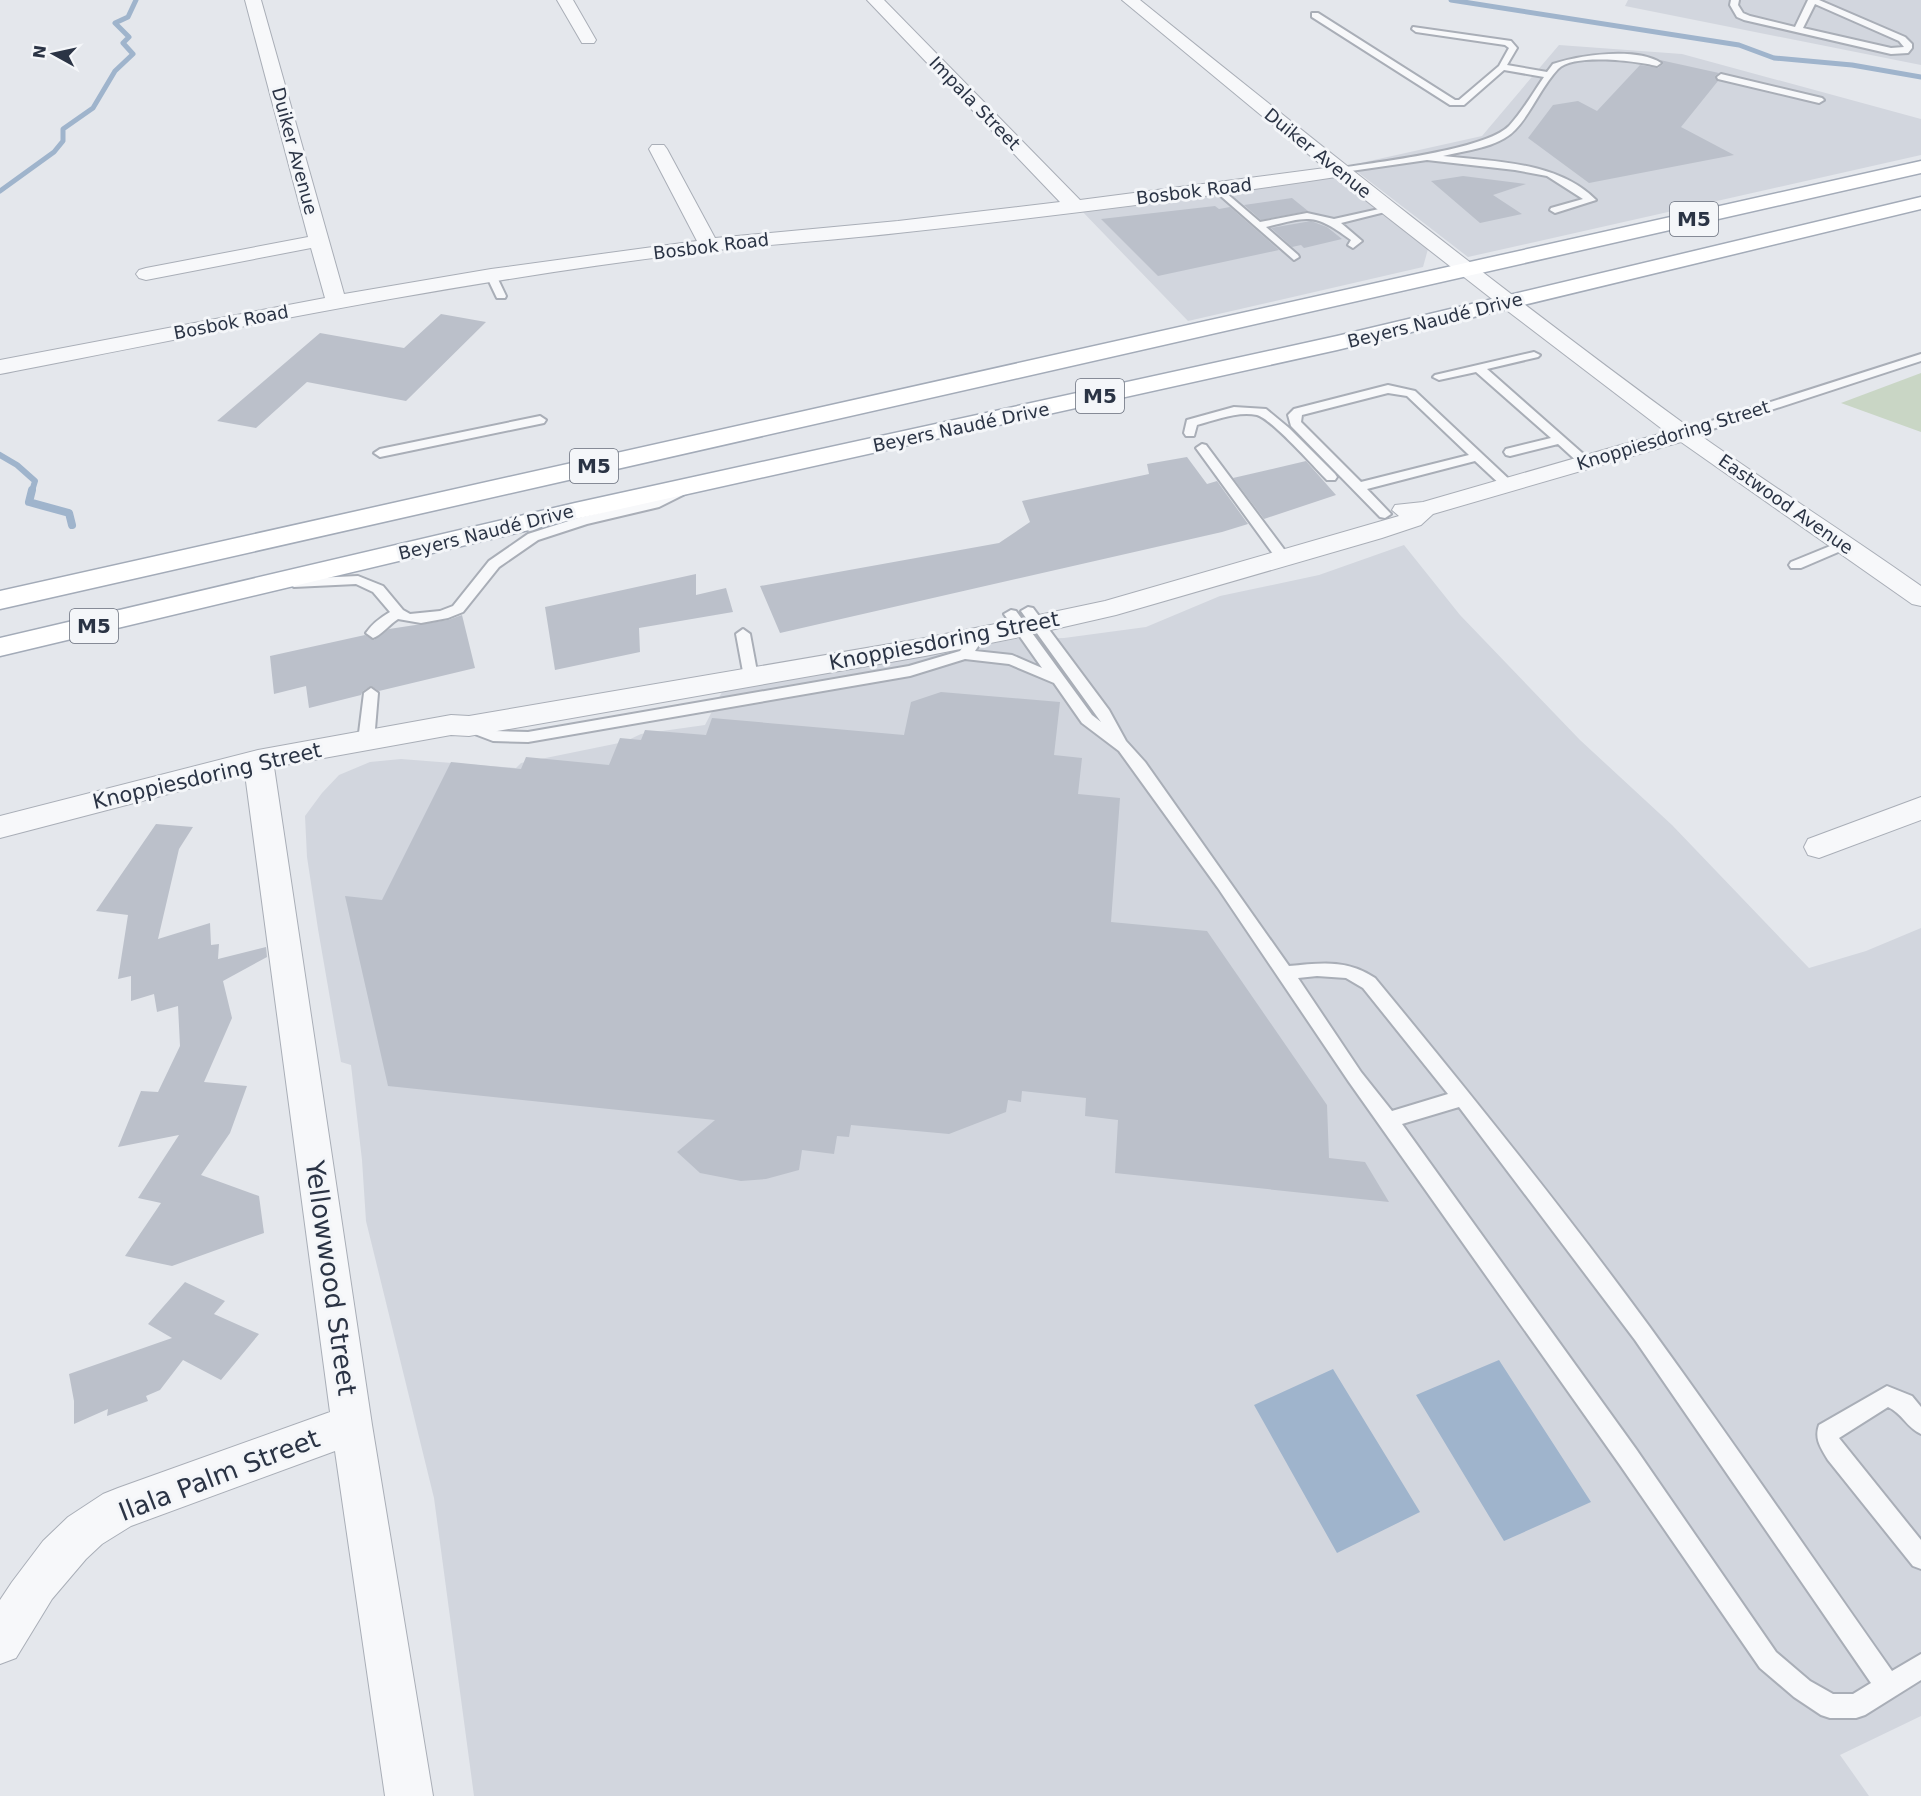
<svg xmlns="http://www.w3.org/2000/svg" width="1921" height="1796" font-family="'DejaVu Sans',sans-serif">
<rect width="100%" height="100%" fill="#e4e7ec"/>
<path fill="#d2d6de" d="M 1628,0 L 1921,0 L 1921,65 L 1625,6 Z
M 1559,45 L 1682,54 L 1921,119 L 1921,155 L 1468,257 L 1355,170 L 1356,164 L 1482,136 Z
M 1337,176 L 1428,249 L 1423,267 L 1188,321 L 1079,208 Z
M 1404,545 L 1460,615 L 1580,740 L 1672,825 L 1809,968 L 1866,951 L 1921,928 L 1921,1716 L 1840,1755 L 1869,1796 L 474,1796 L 434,1498 L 366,1221 L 362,1160 L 351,1065 L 341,1062 L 318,929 L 307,857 L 305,816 L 322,793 L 339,775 L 370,762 L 401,759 L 516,768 L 521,763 L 624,742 L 641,734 L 705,725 L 723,690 L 1017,639 L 1064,638 L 1146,627 L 1220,596 L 1319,575 Z"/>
<path fill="#c9d6c5" d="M 1921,373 L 1921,432 L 1841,403 Z"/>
<path fill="#9fb4cc" d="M 1499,1360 L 1591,1502 L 1504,1541 L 1416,1395 Z
M 1333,1369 L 1420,1512 L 1337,1553 L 1254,1405 Z"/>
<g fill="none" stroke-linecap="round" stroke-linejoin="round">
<path stroke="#9fb4cc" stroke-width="5" d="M 1451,0 L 1739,45 L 1774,58 L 1852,65 L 1921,77
M 0,191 L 54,152 L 63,141 L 63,129 L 93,108 L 115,71 L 133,54 L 123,43 L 129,37 L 115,23 L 128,17 L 136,0"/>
<path stroke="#9fb4cc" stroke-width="6" d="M 0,455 L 17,465 L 35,481 L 32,491"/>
<path stroke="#9fb4cc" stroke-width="8" d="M 32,490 L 29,502 L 69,513 L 72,525"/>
</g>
<path fill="#bbc0ca" d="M 1660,60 L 1719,73 L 1715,76 L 1718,81 L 1681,127 L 1734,155 L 1589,183 L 1528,138 L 1553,105 L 1578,101 L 1597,111 L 1640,65 L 1658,68 L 1663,64 Z
M 1463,176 L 1526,184 L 1493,195 L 1522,214 L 1480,223 L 1431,181 Z
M 1292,198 L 1308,211 L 1261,220 L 1244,205 Z
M 1215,206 L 1219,209 L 1230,207 L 1279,250 L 1158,276 L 1101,219 Z
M 1311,221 L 1327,227 L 1342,239 L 1304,248 L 1301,245 L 1292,247 L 1271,228 Z
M 441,314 L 486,322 L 406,401 L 307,382 L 256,428 L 217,421 L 320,333 L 404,348 Z
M 1187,457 L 1207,484 L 1217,481 L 1248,524 L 1222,532 L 780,633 L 760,586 L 999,543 L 1030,522 L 1022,501 L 1149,474 L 1147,464 Z
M 1306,461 L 1336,495 L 1264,519 L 1233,478 Z
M 696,574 L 696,595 L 726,588 L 733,612 L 639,628 L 640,652 L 555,670 L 545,607 Z
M 462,615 L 475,668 L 379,691 L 371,686 L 363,691 L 361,695 L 309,708 L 306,686 L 274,694 L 270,656 L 365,635 L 374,640 L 389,629 L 448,620 Z
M 941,692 L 1060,702 L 1054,755 L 1082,758 L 1078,794 L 1120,798 L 1111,922 L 1207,931 L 1327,1105 L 1329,1158 L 1365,1162 L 1389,1202 L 1115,1173 L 1118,1120 L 1085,1116 L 1086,1098 L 1022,1091 L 1021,1102 L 1008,1100 L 1006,1112 L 949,1134 L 851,1125 L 849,1137 L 837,1136 L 834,1154 L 802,1150 L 799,1170 L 766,1179 L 741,1181 L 700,1173 L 677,1152 L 715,1120 L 388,1086 L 345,896 L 382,900 L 451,762 L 521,769 L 526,757 L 609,765 L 620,738 L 641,740 L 645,730 L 706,735 L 712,718 L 904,735 L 911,702 Z
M 156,824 L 193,827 L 179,849 L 158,939 L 210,923 L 211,945 L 219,944 L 218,959 L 266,947 L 267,957 L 223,981 L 232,1018 L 204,1082 L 247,1086 L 230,1133 L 201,1175 L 259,1196 L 264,1233 L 172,1266 L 125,1256 L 161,1203 L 138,1198 L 179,1135 L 118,1147 L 141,1091 L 158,1092 L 180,1046 L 178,1006 L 157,1012 L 154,994 L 131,1001 L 131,976 L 118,979 L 128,915 L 96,911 Z
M 185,1282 L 225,1301 L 214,1314 L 259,1334 L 221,1380 L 183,1360 L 160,1390 L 146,1396 L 148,1401 L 107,1416 L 108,1409 L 74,1424 L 74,1401 L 69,1374 L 172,1338 L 148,1324 Z"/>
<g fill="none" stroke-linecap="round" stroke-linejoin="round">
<g stroke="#a9aeb7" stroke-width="4">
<path id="service" d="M 1731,0 L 1739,0 L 1738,5 L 1743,13 L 1750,16 L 1795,27 L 1808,0 L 1819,0 L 1905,37 L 1912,44 L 1912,48 L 1908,53 L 1891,54 L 1744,20 L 1737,17 L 1730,5 ZM 1815,4 L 1899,41 L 1904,47 L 1891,48 L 1803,28 Z
M 1312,13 L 1318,13 L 1455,100 L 1459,100 L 1499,66 L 1509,48 L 1505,45 L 1416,32 L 1412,29 L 1413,27 L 1511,41 L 1517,48 L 1507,65 L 1547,72 L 1553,64 C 1580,55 1636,47 1661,63 L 1657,66 C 1636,61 1574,53 1558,69 C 1541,87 1532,112 1515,130 C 1498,148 1466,150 1443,156 C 1495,162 1557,161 1596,200 L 1555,213 L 1550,210 L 1551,208 L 1583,199 L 1547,176 L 1515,170 L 1427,160 L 1337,173 L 1335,171 L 1340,168 C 1377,162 1485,150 1509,126 C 1522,112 1533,93 1544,77 L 1504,70 L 1464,105 L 1450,105 L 1312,17 Z
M 1721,74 L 1822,98 L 1824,100 L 1819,103 L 1718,79 L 1717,77 Z
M 1218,186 L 1260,222 L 1307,213 L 1334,219 L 1388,207 L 1393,210 L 1341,223 L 1362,241 L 1353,248 L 1348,245 L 1351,240 C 1314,213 1310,216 1266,227 L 1298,255 L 1299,257 L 1294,260 L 1215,191 L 1215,187 Z
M 491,272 L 496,275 L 506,296 L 505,298 L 497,298 L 496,296 L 486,275 Z
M 1534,352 L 1540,355 L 1538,357 L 1487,369 L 1589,459 L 1591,462 L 1589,465 L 1581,465 L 1558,444 L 1510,456 L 1506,455 L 1504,452 L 1506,449 L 1551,438 L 1476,372 L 1439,380 L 1433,377 L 1435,375 Z
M 1921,354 L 1921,361 L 1688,437 L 1684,438 L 1678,434 L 1680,431 Z
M 1388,385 L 1415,391 L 1512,482 L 1514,485 L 1512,488 L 1504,488 L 1475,461 L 1367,489 L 1391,514 L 1385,518 L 1380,517 L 1291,426 L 1288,415 L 1294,409 ZM 1388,393 L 1407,396 L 1469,455 L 1361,482 L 1301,422 L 1302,415 Z
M 1234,407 L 1266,409 L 1289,428 L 1335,474 L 1337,477 L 1335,480 L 1327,480 C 1314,467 1272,419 1257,415 C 1237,411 1216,420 1197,425 L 1194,436 L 1186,436 L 1184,433 L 1187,420 Z
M 540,416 L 546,420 L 544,423 L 380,457 L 374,453 L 380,449 Z
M 1202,444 L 1206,445 L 1289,556 L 1291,559 L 1289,562 L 1279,562 L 1196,448 Z
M 687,484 L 691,485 L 693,488 L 691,491 L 659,507 L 587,524 L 538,540 L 499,567 L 463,612 L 448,618 L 421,623 L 398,619 C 390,624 380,636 373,638 L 366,633 C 373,623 380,618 390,612 L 373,592 L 356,584 L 294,587 L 287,583 L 294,579 L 358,576 L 383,586 L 403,610 L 410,614 L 440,611 L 453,606 L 489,561 L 528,534 L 578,518 L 650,501 Z
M 1845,540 L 1850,541 L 1852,544 L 1850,547 L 1801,568 L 1791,568 L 1789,565 L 1791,562 Z
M 1028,607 L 1033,608 L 1109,710 L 1126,741 L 1145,762 L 1289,966 C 1321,963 1347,959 1375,978 C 1469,1092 1562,1207 1649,1326 C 1732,1440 1811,1556 1892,1671 L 1921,1654 L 1921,1680 L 1865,1715 L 1856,1718 L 1830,1718 L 1821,1715 L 1794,1697 L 1760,1668 L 1620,1465 L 1349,1082 L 1218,888 L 1119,751 L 1082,723 L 1054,683 L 1009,664 L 965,659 L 910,676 L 528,742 L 493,741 L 464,730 L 462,726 L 469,721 L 495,731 L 528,732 L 909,666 L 960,651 L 973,633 L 978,631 L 985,636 L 975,651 L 1012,655 L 1042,668 L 1004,614 L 1011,610 L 1016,611 L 1092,715 L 1101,722 L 1021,611 ZM 1317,976 L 1346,978 L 1363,988 L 1448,1094 L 1392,1111 L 1361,1072 L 1298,978 ZM 1459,1107 L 1635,1340 L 1871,1683 L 1853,1694 L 1833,1694 L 1810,1681 L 1776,1652 L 1636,1449 L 1402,1124 Z
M 743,629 L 750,634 L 758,677 L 751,682 L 744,677 L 736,634 Z
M 371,688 L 378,693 L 374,741 L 366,746 L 358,741 L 364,693 Z
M 1887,1386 L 1912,1396 L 1921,1407 L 1921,1434 C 1907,1428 1902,1413 1888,1407 L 1839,1438 L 1921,1540 L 1921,1569 L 1913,1566 L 1828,1460 C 1821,1448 1814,1439 1819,1425 Z"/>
</g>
<g stroke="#a9aeb7" stroke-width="2">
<path id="minor" d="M 245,0 L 261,0 L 344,294 L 491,269 L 697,241 L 649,149 L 652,145 L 664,145 L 667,149 L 715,238 L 898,221 L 1060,202 L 867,0 L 884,0 L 1080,200 L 1325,168 L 1122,0 L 1140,0 C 1321,146 1502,291 1690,428 C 1765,482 1845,532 1921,586 L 1921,606 L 1912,604 L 1681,442 L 1433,514 L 1421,525 L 1382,538 L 1116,615 L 1020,637 L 925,656 L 469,736 L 451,735 L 274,767 L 372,1425 L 433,1796 L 385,1796 L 335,1451 L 131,1526 L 102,1544 L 86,1559 L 52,1599 L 16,1658 L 0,1664 L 0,1600 L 12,1582 L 43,1541 L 68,1517 L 103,1494 L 118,1488 L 330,1412 L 245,774 L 0,838 L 0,816 L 258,750 L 451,715 L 469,716 L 925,638 L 1020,619 L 1105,601 L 1399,516 L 1392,510 L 1395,505 L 1423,502 L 1666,432 L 1501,306 L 1336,177 C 1191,199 1045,217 898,233 C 835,240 772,244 709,251 C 471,279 235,328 0,374 L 0,360 L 325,298 L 311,248 L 146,280 L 139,278 L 136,274 L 139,270 L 146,268 L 308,237 Z
M 557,0 L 573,0 L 596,40 L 594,43 L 582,43 Z
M 1921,797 L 1921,820 L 1819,858 L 1808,855 L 1804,847 L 1808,839 Z"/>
</g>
<g stroke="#a3abb8" stroke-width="3">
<path id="primary" d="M 1921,161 L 1921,173 L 0,609 L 0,591 Z
M 1921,197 L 1921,209 L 1337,350 L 575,519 L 0,656 L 0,638 L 575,503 L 1337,336 Z"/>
</g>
<use href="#service" fill="#f7f8fa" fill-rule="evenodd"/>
<use href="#minor" fill="#f7f8fa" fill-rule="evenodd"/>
<use href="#primary" fill="#fff" fill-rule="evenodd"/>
</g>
<g text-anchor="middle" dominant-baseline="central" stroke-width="6" stroke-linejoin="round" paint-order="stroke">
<g font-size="18" fill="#2b3445" stroke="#f4f6f9">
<text transform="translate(975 103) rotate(46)">Impala Street</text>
<text transform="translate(295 151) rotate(75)">Duiker Avenue</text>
<text transform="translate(1318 153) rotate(39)">Duiker Avenue</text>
<text transform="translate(1194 191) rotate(-7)">Bosbok Road</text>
<text transform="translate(711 246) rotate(-7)">Bosbok Road</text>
<text transform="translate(1435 320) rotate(-14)">Beyers Naudé Drive</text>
<text transform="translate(231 322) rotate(-11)">Bosbok Road</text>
<text transform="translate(961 427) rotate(-12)">Beyers Naudé Drive</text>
<text transform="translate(1673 435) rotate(-17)">Knoppiesdoring Street</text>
<text transform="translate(1786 504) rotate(35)">Eastwood Avenue</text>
<text transform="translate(486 532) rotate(-14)">Beyers Naudé Drive</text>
</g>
<g fill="#f4f6f9" stroke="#676e7b" stroke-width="1.5">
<rect x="1670" y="202" width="48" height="34" rx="4.5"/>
<rect x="1076" y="379" width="48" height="34" rx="4.5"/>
<rect x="570" y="449" width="48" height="34" rx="4.5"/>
<rect x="70" y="609" width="48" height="34" rx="4.5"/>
</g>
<g font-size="20" font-weight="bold" fill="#2b3445">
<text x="1694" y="219">M5</text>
<text x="1100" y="396">M5</text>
<text x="594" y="466">M5</text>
<text x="94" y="626">M5</text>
</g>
<g font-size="21" fill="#2b3445" stroke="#f4f6f9">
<text transform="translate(944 641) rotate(-11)">Knoppiesdoring Street</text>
<text transform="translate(207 776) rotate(-13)">Knoppiesdoring Street</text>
</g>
<g font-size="26" fill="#2b3445" stroke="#f4f6f9">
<text transform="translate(331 1278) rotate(82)">Yellowwood Street</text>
<text transform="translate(219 1475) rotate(-21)">Ilala Palm Street</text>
</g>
</g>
<g transform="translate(54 54) rotate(278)" stroke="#f4f6f9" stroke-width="4.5" paint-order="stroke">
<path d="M0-4.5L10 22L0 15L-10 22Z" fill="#2b3445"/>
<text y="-9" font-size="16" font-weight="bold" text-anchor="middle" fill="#2b3445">N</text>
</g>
</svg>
